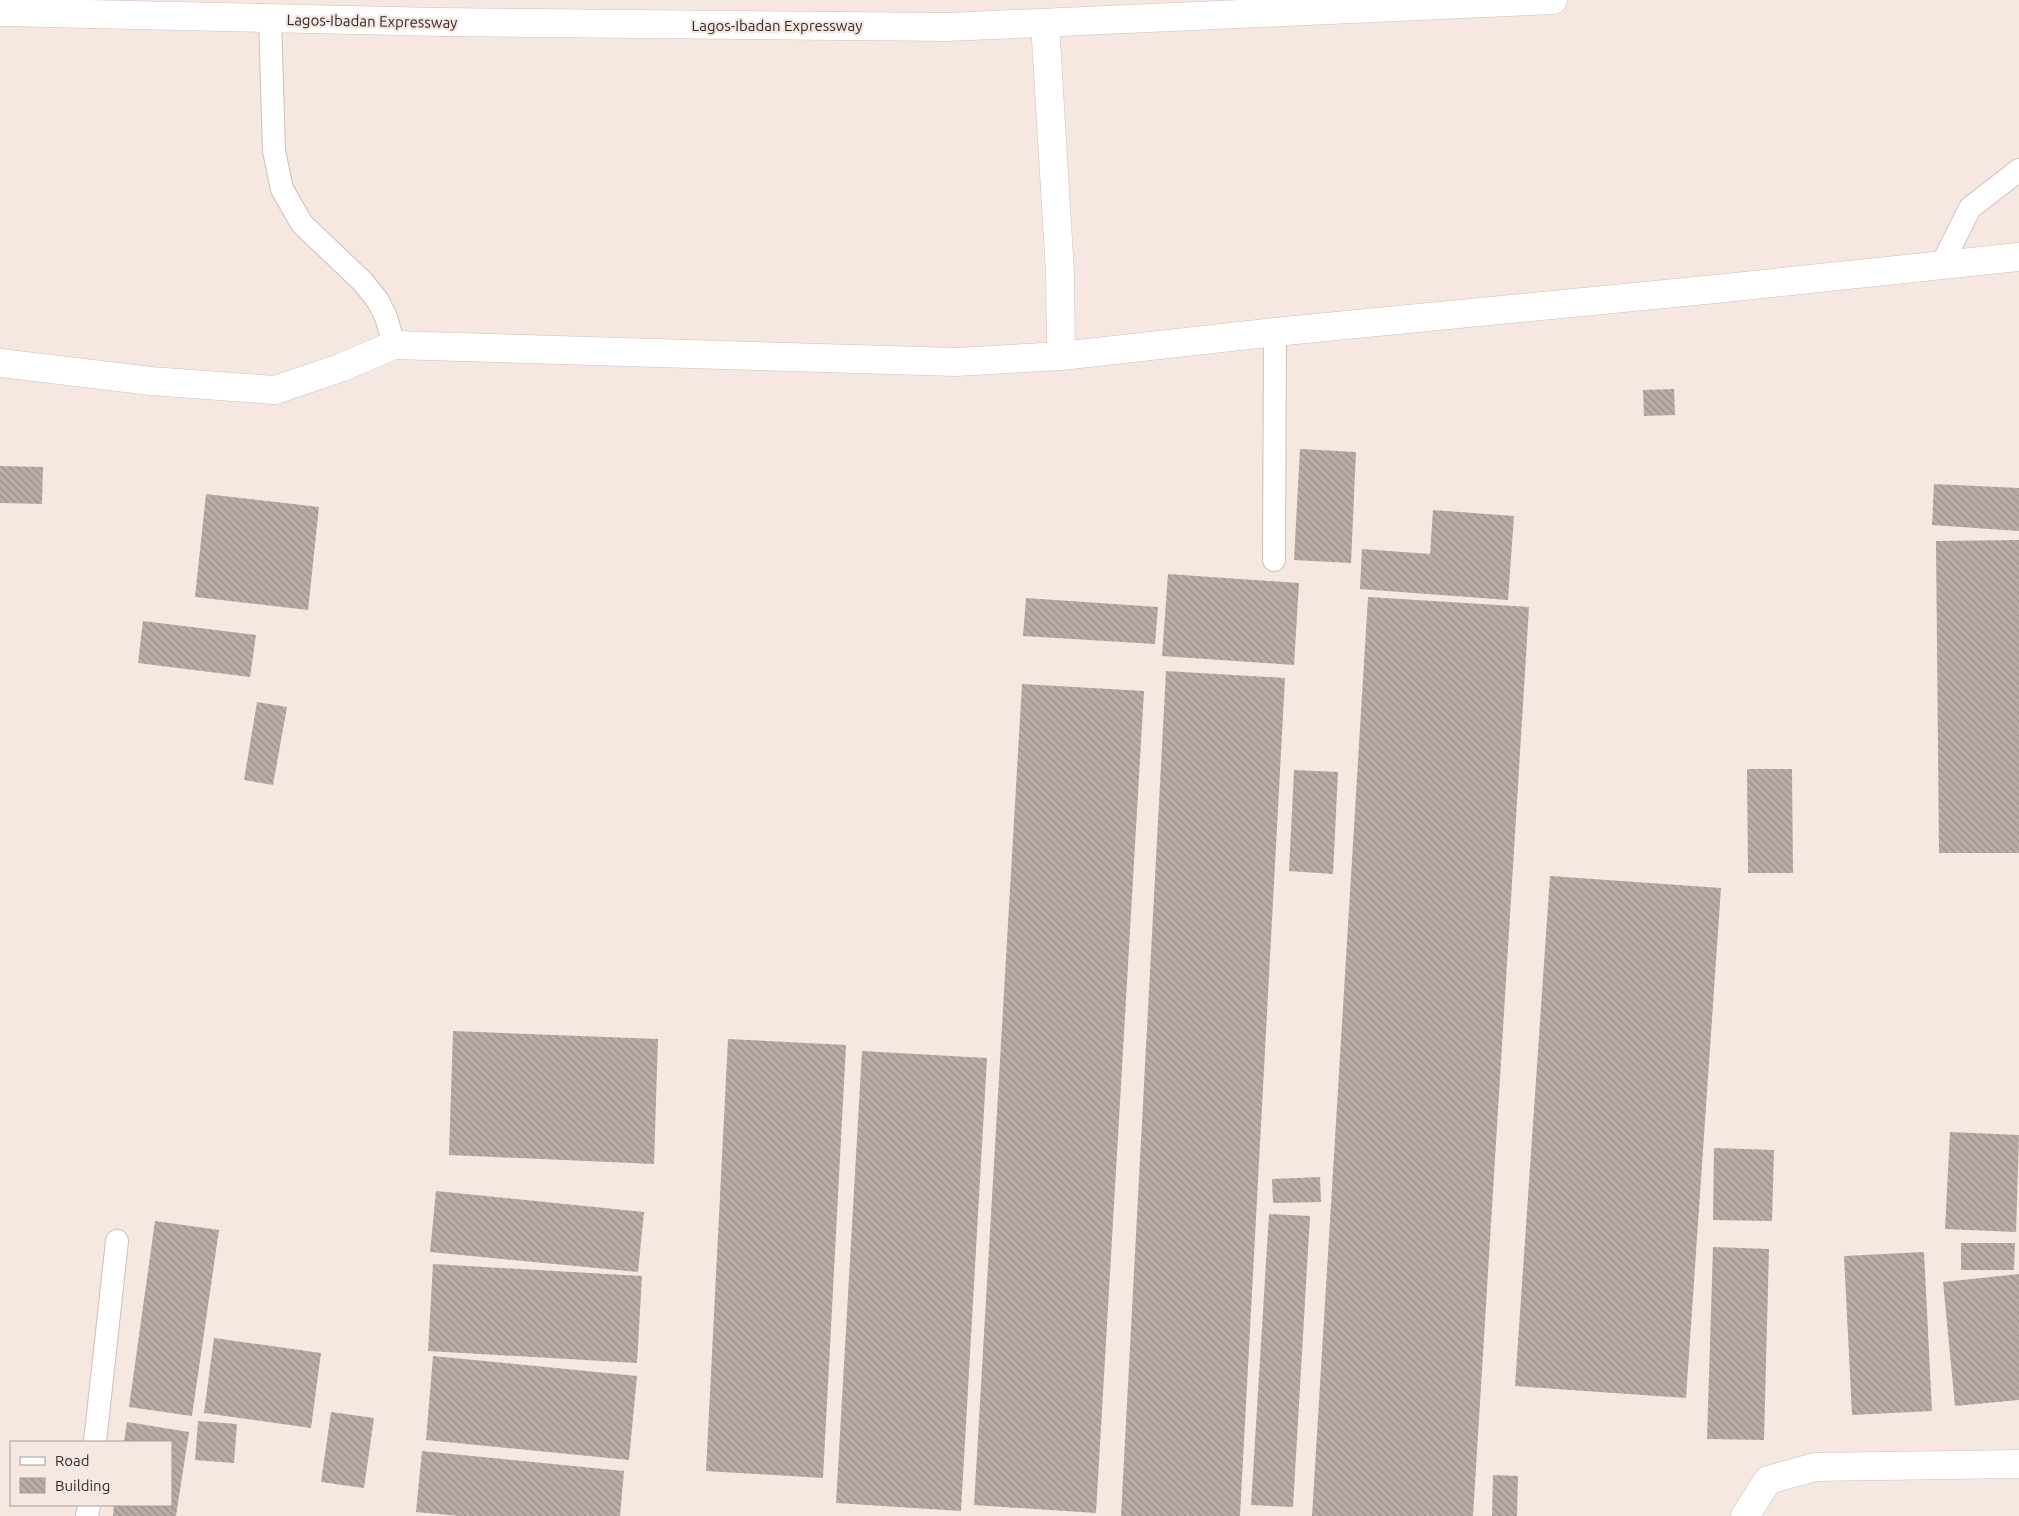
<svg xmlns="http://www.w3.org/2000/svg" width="2019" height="1516" font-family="Ubuntu,sans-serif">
<defs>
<pattern id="building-back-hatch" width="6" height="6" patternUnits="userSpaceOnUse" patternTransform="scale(1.25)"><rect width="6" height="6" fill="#bbaca6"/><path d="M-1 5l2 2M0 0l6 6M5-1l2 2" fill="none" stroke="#998c87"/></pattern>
</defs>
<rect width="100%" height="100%" fill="#f7e7e1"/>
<path fill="url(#building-back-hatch)" d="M 1674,389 L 1675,415 L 1644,416 L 1643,390 Z
M 1300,449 L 1356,452 L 1351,563 L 1294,560 Z
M 0,466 L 43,467 L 42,504 L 0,503 Z
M 1934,484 L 2019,488 L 2019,531 L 1932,525 Z
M 206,494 L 319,507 L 308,610 L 195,597 Z
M 1433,510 L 1514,516 L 1508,600 L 1360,589 L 1362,549 L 1430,554 Z
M 2019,540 L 2019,853 L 1939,853 L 1936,541 Z
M 1168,574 L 1299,583 L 1294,665 L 1162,656 Z
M 1368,597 L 1529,607 L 1473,1516 L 1312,1516 Z
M 1026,598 L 1158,607 L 1155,644 L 1023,636 Z
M 143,621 L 256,635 L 250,677 L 138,663 Z
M 1166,671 L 1285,678 L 1240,1516 L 1121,1516 Z
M 1022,684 L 1144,691 L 1096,1513 L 974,1505 Z
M 257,702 L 287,707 L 273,785 L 244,780 Z
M 1747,769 L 1792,769 L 1793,873 L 1748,873 Z
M 1294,770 L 1338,772 L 1333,874 L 1289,871 Z
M 1550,876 L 1721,888 L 1686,1398 L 1515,1386 Z
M 453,1031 L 658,1039 L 654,1164 L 449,1155 Z
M 728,1039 L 846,1045 L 823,1478 L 706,1471 Z
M 862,1051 L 987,1058 L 961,1511 L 836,1503 Z
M 1950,1132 L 2019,1135 L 2016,1232 L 1945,1229 Z
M 1714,1148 L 1774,1150 L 1772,1221 L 1713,1220 Z
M 1320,1177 L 1321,1202 L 1273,1203 L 1272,1179 Z
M 436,1191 L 644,1212 L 638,1272 L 430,1252 Z
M 1269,1214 L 1310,1216 L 1293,1507 L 1251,1505 Z
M 155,1221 L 219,1230 L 192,1416 L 129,1407 Z
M 1961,1243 L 2015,1243 L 2014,1270 L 1961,1270 Z
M 1713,1247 L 1769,1249 L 1764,1440 L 1707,1439 Z
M 1924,1252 L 1932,1411 L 1852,1415 L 1844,1256 Z
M 433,1264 L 642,1276 L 637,1363 L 428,1351 Z
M 2019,1274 L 2019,1400 L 1955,1406 L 1943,1282 Z
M 214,1338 L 321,1353 L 311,1428 L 204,1413 Z
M 433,1356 L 637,1376 L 629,1460 L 426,1440 Z
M 331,1412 L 374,1418 L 364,1488 L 321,1482 Z
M 198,1421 L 237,1424 L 234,1463 L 195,1460 Z
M 127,1422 L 189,1432 L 176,1516 L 113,1516 L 114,1505 L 171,1505 L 171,1442 L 124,1442 Z
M 422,1451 L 624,1471 L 620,1516 L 459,1516 L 416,1512 Z
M 1493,1475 L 1518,1476 L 1517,1516 L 1492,1516 Z"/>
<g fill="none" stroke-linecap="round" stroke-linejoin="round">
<g stroke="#cebfb9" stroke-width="24">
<path id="service" d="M 270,18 L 274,151 L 282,189 L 302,224 L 363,282 L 378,301 L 386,317 L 394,345
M 1941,266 L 1970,208 L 2019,170
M 1274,560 L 1275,332
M 95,1442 L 117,1241
M 87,1516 L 89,1505"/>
</g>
<g stroke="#cebfb9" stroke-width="29">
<path id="minor" d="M 1045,23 L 1060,273 L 1061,356
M 0,363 L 151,381 L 275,390 L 340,368 L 394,345 L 956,362 L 1061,356 L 1275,332 L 1716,289 L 2019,257
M 1745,1516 L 1768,1480 L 1815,1467 L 2019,1464"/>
</g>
<g stroke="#cebfb9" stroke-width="29">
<path id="motorway" d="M 0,12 L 439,22 L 948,27 L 1553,0"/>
</g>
<use href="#service" stroke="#fff" stroke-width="22"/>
<use href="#minor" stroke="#fff" stroke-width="28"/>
<use href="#motorway" stroke="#fff" stroke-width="28"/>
</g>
<g text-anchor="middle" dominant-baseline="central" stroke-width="4.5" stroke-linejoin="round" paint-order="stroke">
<g font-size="15" fill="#312b29" stroke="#f7e7e1">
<text transform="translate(372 21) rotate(1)">Lagos-Ibadan Expressway</text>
<text x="777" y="25">Lagos-Ibadan Expressway</text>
</g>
</g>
<rect x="10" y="1441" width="162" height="65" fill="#f7e7e1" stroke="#a89c97"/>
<rect x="20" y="1457" width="25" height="8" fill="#ffffff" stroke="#a89c97"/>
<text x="55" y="1466" font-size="15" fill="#312b29">Road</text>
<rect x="20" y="1478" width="25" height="15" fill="url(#building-back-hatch)" stroke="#a89c97"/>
<text x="55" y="1491" font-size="15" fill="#312b29">Building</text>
</svg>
